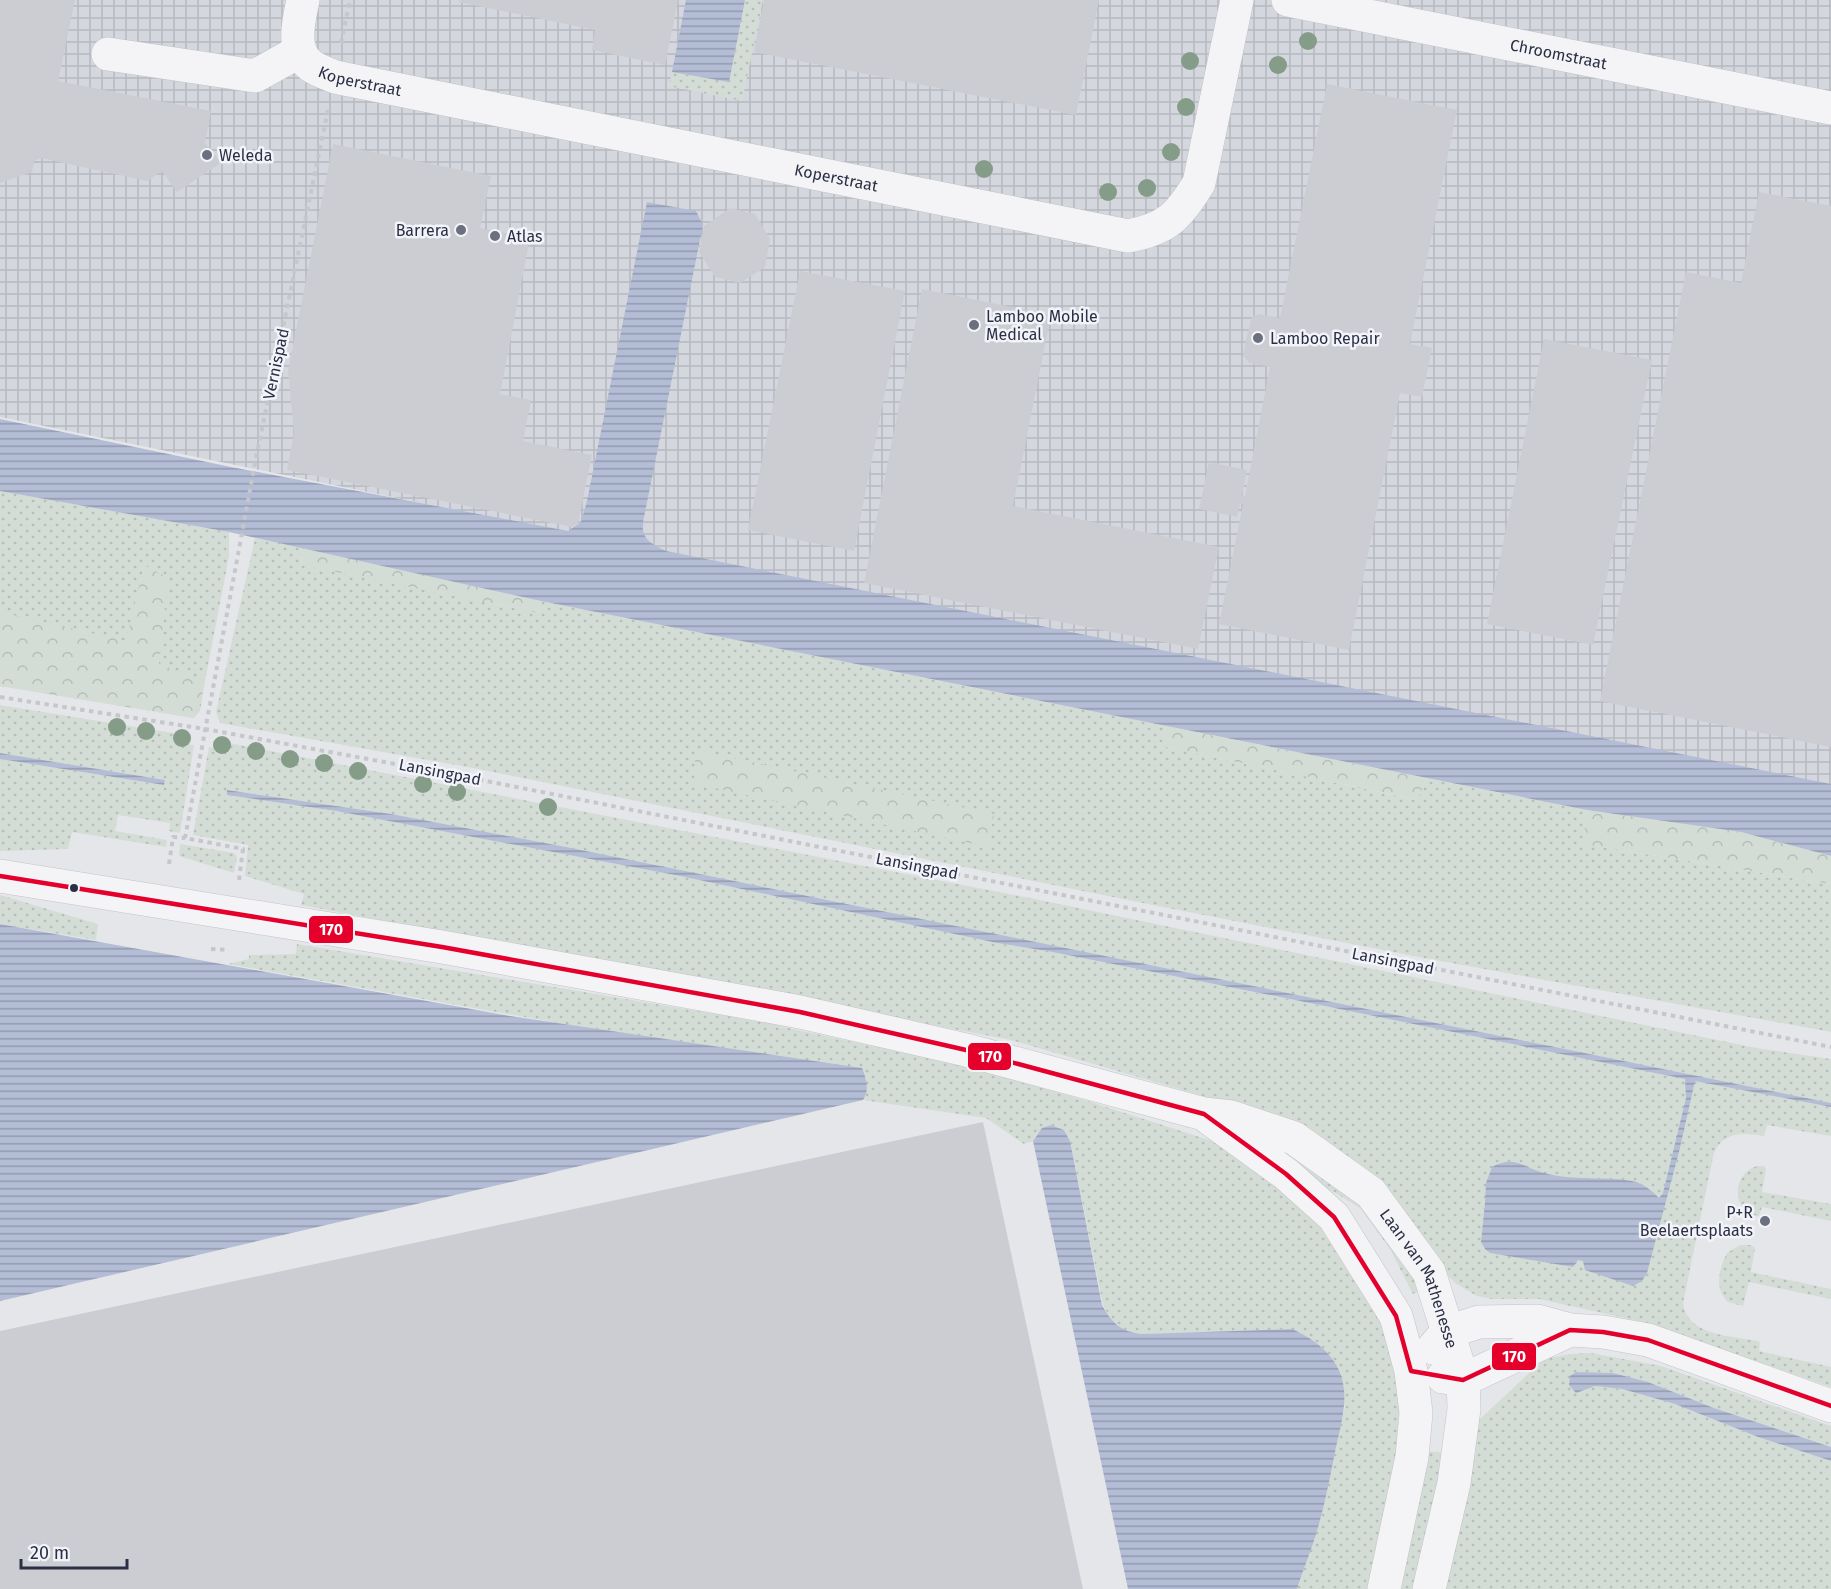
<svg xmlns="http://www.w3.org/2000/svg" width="1831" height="1589" font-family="'Fira Sans',sans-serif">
<defs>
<pattern id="industrial-grid" width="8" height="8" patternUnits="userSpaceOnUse" patternTransform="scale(1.5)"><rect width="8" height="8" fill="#d5d7df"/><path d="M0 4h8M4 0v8" fill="none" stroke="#b7b9c1"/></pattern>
<pattern id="grass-dots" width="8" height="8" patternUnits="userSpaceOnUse" patternTransform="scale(1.5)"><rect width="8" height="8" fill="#d3ddd5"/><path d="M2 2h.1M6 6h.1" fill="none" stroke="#b5beb8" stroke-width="1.8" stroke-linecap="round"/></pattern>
<pattern id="forest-crowns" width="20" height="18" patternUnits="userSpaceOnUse" patternTransform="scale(1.5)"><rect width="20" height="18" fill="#d3ddd5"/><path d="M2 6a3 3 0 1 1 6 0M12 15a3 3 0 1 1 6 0" fill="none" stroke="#b5beb8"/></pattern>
<pattern id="water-rules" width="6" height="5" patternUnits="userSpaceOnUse" patternTransform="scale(1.5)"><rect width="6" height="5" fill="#b3bdd5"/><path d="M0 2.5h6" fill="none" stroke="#929aae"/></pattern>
</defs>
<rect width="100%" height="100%" fill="#e5e6ea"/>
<path fill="url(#industrial-grid)" d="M 0,0 L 1831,0 L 1831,785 L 1456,714 L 0,417 Z"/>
<path fill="url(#grass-dots)" d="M 745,0 L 763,0 L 742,101 L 669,86 L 672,72 L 729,82 Z
M 0,491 L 229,532 L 229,556 L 205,681 L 200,711 L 194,718 L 0,686 Z
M 255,538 L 303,548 L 301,564 L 538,613 L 541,601 L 1166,726 L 1162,746 L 1417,800 L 1426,778 L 1587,810 L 1584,844 L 1831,884 L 1831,1032 L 1424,958 L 1158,906 L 473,768 L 220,723 L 216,712 Z
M 0,705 L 191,736 L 190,745 L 194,745 L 180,833 L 169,831 L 170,823 L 118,815 L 115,831 L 167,840 L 166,847 L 72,832 L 68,849 L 0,851 L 0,759 L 164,785 L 165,780 L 0,753 Z
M 214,740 L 1030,898 L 1756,1048 L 1831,1059 L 1831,1103 L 989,934 L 839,902 L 391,814 L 227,790 L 227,795 L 336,811 L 680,876 L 997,943 L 1047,951 L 1831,1107 L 1831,1136 L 1767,1125 L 1764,1136 C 1742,1132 1720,1132 1713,1157 L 1683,1303 C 1687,1336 1732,1336 1758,1341 L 1760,1343 L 1759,1351 L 1831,1367 L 1831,1387 L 1643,1322 L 1539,1299 L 1492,1299 L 1477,1296 L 1455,1283 L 1438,1265 L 1274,1119 L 1193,1093 L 1011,1040 L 301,905 L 304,894 L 245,876 L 248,845 L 193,835 L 209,747 L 213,748 Z
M 180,844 L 234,853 L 237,857 L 234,873 L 179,856 Z
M 0,895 L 98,924 L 96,940 L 0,924 Z
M 297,944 L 751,1020 L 978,1069 L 1094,1103 L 1212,1141 L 1304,1200 L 1386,1321 L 1404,1411 L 1376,1589 L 1297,1589 L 1319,1523 L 1345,1406 L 1292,1329 L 1142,1334 C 1120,1331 1113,1324 1103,1305 L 1070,1141 L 1064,1130 L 1051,1125 L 1036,1135 L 1033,1141 L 1024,1144 L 986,1118 L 863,1100 L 866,1095 L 866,1078 L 228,964 L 249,959 L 249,955 L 296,954 Z
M 1267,1143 L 1293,1151 L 1368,1203 L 1422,1290 L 1413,1294 L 1390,1249 L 1360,1208 L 1296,1169 Z
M 1757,1166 L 1764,1166 L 1766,1169 L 1762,1192 L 1831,1204 L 1831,1221 L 1762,1207 L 1759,1216 C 1730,1212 1732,1173 1757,1166 Z
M 1740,1245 L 1751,1245 L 1755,1248 L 1751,1272 L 1831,1289 L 1831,1299 L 1749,1282 L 1743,1306 L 1728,1302 C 1714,1290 1719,1268 1727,1253 Z
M 1591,1353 L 1661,1366 L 1831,1426 L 1831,1447 L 1714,1408 L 1648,1382 L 1613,1373 L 1575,1392 L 1595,1386 L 1622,1389 L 1675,1404 L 1758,1437 L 1831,1461 L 1831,1589 L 1445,1589 L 1479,1420 L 1544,1359 L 1570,1354 Z
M 1423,1451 L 1450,1453 L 1420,1589 L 1394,1589 Z"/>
<path fill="url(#forest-crowns)" d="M 303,548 L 541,601 L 538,613 L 301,565 Z
M 144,565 L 168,578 L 159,664 L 205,681 L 194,718 L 0,686 L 0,612 L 126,641 Z
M 1166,726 L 1426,778 L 1418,800 L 1161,746 Z
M 696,750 L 994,814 L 988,847 L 696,784 L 694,775 Z
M 1587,810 L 1741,832 L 1831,856 L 1831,884 L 1583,844 Z"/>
<path fill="url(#water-rules)" d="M 686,0 L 745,0 L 729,82 L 672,72 Z
M 647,202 L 696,211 L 703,225 L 643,522 C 641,539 651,544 666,551 L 1831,784 L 1831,856 L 1741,832 L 1587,810 L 541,601 L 229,532 L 0,491 L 0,419 L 231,467 L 568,531 L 581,522 L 587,501 Z
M 0,753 L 165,780 L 164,785 L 0,759 Z
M 227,790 L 391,814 L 571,848 L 1831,1103 L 1831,1107 L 1695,1081 L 1679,1152 L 1647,1273 L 1642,1281 L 1633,1286 L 1585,1270 L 1583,1261 L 1578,1260 L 1573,1267 L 1490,1253 L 1485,1249 L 1481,1242 L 1485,1203 L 1486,1183 L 1492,1167 C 1514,1155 1523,1167 1544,1173 C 1573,1181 1603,1176 1632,1181 C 1643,1183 1651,1190 1659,1198 L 1663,1193 L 1686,1098 L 1685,1079 L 1280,997 L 1047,951 L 997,943 L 680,876 L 336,811 L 227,795 Z
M 0,924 L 510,1016 L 862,1068 C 866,1078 870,1090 863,1100 L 0,1301 Z
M 1051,1125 L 1064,1130 L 1070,1141 L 1102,1305 C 1113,1324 1120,1331 1142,1334 L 1292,1329 C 1313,1338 1336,1355 1342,1379 C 1348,1401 1341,1425 1336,1447 C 1331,1472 1326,1499 1319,1524 C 1313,1546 1304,1567 1297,1589 L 1128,1589 L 1033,1141 L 1042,1128 Z
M 1576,1372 L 1613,1373 L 1648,1382 L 1714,1408 L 1831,1447 L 1831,1461 L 1758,1437 L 1675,1404 L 1622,1389 L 1595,1386 L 1576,1393 L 1569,1385 L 1570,1376 Z"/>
<path fill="#cccdd2" d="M 0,0 L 75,0 L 58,81 L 211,111 L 205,143 L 221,163 L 177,192 L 162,171 L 147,181 L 41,158 L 34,161 L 32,172 L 0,183 Z
M 460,0 L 678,0 L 665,65 L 592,50 L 595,30 L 459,2 Z
M 764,0 L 1099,0 L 1076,115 L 754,52 Z
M 1327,84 L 1457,110 L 1410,344 L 1432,348 L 1422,397 L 1400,393 L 1349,650 L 1219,624 L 1243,504 L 1240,504 L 1237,517 L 1199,509 L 1209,462 L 1247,470 L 1242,496 L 1245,496 L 1270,367 L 1249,363 L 1243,355 L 1251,318 L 1259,314 L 1280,318 Z
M 333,144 L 491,176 L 480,228 L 530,238 L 500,394 L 531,400 L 523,441 L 592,455 L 578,523 L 572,527 L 287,470 L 294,433 L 288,371 Z
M 1759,192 L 1831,206 L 1831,747 L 1600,701 L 1686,272 L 1741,283 Z
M 730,208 L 755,214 L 770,239 L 765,267 L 740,283 L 715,277 L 699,252 L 704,226 Z
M 800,271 L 905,291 L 854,551 L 748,530 Z
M 922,289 L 1051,315 L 1013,506 L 1219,547 L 1198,649 L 864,583 Z
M 1544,339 L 1652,360 L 1593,645 L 1487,624 Z
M 983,1122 L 1083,1589 L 0,1589 L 0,1331 Z"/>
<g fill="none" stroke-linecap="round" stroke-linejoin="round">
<g stroke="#c2c3c8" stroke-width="34">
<g id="minor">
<path id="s1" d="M 303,0 C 299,19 291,49 309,64 C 315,70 327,73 335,77 L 1128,236 C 1167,229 1179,216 1199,183 L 1237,0"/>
<path id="s2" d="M 1288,0 L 1831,108"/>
<path d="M 108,54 L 255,76 L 300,51"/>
<path id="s3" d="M 0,876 L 442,947 L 800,1012 L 966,1050 L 1204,1114 L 1231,1117 L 1294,1138 L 1371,1193 L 1429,1272 L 1463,1380 L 1464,1409 L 1454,1483 L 1429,1589"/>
<path d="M 1210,1119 L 1286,1174 L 1334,1217 L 1396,1316 L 1411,1371 L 1416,1413 L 1412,1457 L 1384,1589"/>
<path d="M 1433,1348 L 1447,1332 L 1479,1322 L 1537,1321 L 1570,1330 L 1603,1332 L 1648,1340 L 1831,1406"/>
<path d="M 1443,1377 L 1463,1380 L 1570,1330"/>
</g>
</g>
<path stroke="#c6c7cc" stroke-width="4" stroke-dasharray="4.5 4.5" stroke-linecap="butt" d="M 341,43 L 350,0
M 0,697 L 205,729 L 471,778 L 1831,1047
M 169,864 L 173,837 L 185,838
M 239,880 L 243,849 L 185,838 L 256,458 L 328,110
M 211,949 L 227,950"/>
<use href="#minor" stroke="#f4f4f6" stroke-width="33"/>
<g stroke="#f3f4f9" stroke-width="9">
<path id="bus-1" d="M 0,876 L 442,947 L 800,1012 L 966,1050 L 1204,1114 L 1286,1174 L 1334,1217 L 1396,1316 L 1411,1371 L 1463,1380 L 1570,1330 L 1603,1332 L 1648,1340 L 1831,1406"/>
</g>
<use href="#bus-1" stroke="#e4002b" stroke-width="4.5"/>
</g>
<g fill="#859d88">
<circle cx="1308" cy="41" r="9"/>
<circle cx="1190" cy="61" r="9"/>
<circle cx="1278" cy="65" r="9"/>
<circle cx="1186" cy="107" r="9"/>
<circle cx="1171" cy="152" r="9"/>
<circle cx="984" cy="169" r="9"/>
<circle cx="1147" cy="188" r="9"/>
<circle cx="1108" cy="192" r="9"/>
<circle cx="117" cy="727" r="9"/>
<circle cx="146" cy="731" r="9"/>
<circle cx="182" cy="738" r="9"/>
<circle cx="222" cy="745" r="9"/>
<circle cx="256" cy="751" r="9"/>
<circle cx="290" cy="759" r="9"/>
<circle cx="324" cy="763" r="9"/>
<circle cx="358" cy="771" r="9"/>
<circle cx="423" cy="784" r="9"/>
<circle cx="457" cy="792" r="9"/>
<circle cx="548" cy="807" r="9"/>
</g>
<g fill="#6b6f7e" stroke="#f3f4f9" stroke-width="2">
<circle cx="207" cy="155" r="6"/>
<circle cx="461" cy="230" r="6"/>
<circle cx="495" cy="236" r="6"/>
<circle cx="974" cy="325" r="6"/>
<circle cx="1258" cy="338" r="6"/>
<circle cx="1765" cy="1221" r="6"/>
</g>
<circle fill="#2a2f44" stroke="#f3f4f9" stroke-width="2" cx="74" cy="888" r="5"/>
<g text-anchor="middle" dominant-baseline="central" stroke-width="5" stroke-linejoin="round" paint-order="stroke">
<g font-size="16" fill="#2a2f44" stroke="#f3f4f9">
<text stroke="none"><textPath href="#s2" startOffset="276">Chroomstraat</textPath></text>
<text stroke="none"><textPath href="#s1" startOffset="122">Koperstraat</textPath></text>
<text stroke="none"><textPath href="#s1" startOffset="608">Koperstraat</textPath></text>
<text transform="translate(276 364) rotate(-78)">Vernispad</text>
<text transform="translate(440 772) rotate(11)">Lansingpad</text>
<text transform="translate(917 866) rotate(11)">Lansingpad</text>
<text transform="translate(1393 961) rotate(11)">Lansingpad</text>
<text stroke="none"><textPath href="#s3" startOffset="1516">Laan van Mathenesse</textPath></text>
</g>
<g font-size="16" fill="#2a2f44" stroke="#f3f4f9" text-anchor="start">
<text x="219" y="155">Weleda</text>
<text x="449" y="230" text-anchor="end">Barrera</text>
<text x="507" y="236">Atlas</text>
<text x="986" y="316">Lamboo Mobile<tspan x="986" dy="18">Medical</tspan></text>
<text x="1270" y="338">Lamboo Repair</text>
<text x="1753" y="1212" text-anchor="end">P+R<tspan x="1753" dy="18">Beelaertsplaats</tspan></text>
</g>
</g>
<g stroke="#f3f4f9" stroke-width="2">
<rect x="308" y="915" width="46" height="29" rx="6" fill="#e4002b"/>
<rect x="967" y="1042" width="45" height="29" rx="6" fill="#e4002b"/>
<rect x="1491" y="1342" width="46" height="29" rx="6" fill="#e4002b"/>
</g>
<g font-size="16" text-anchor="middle" font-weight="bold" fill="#fff">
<text x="331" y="935">170</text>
<text x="990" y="1062">170</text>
<text x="1514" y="1362">170</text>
</g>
<path d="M21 1559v9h106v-9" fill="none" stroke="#2a2f44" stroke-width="3"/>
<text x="30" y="1559" font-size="18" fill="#2a2f44" stroke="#f3f4f9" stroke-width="4.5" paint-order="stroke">20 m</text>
</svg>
